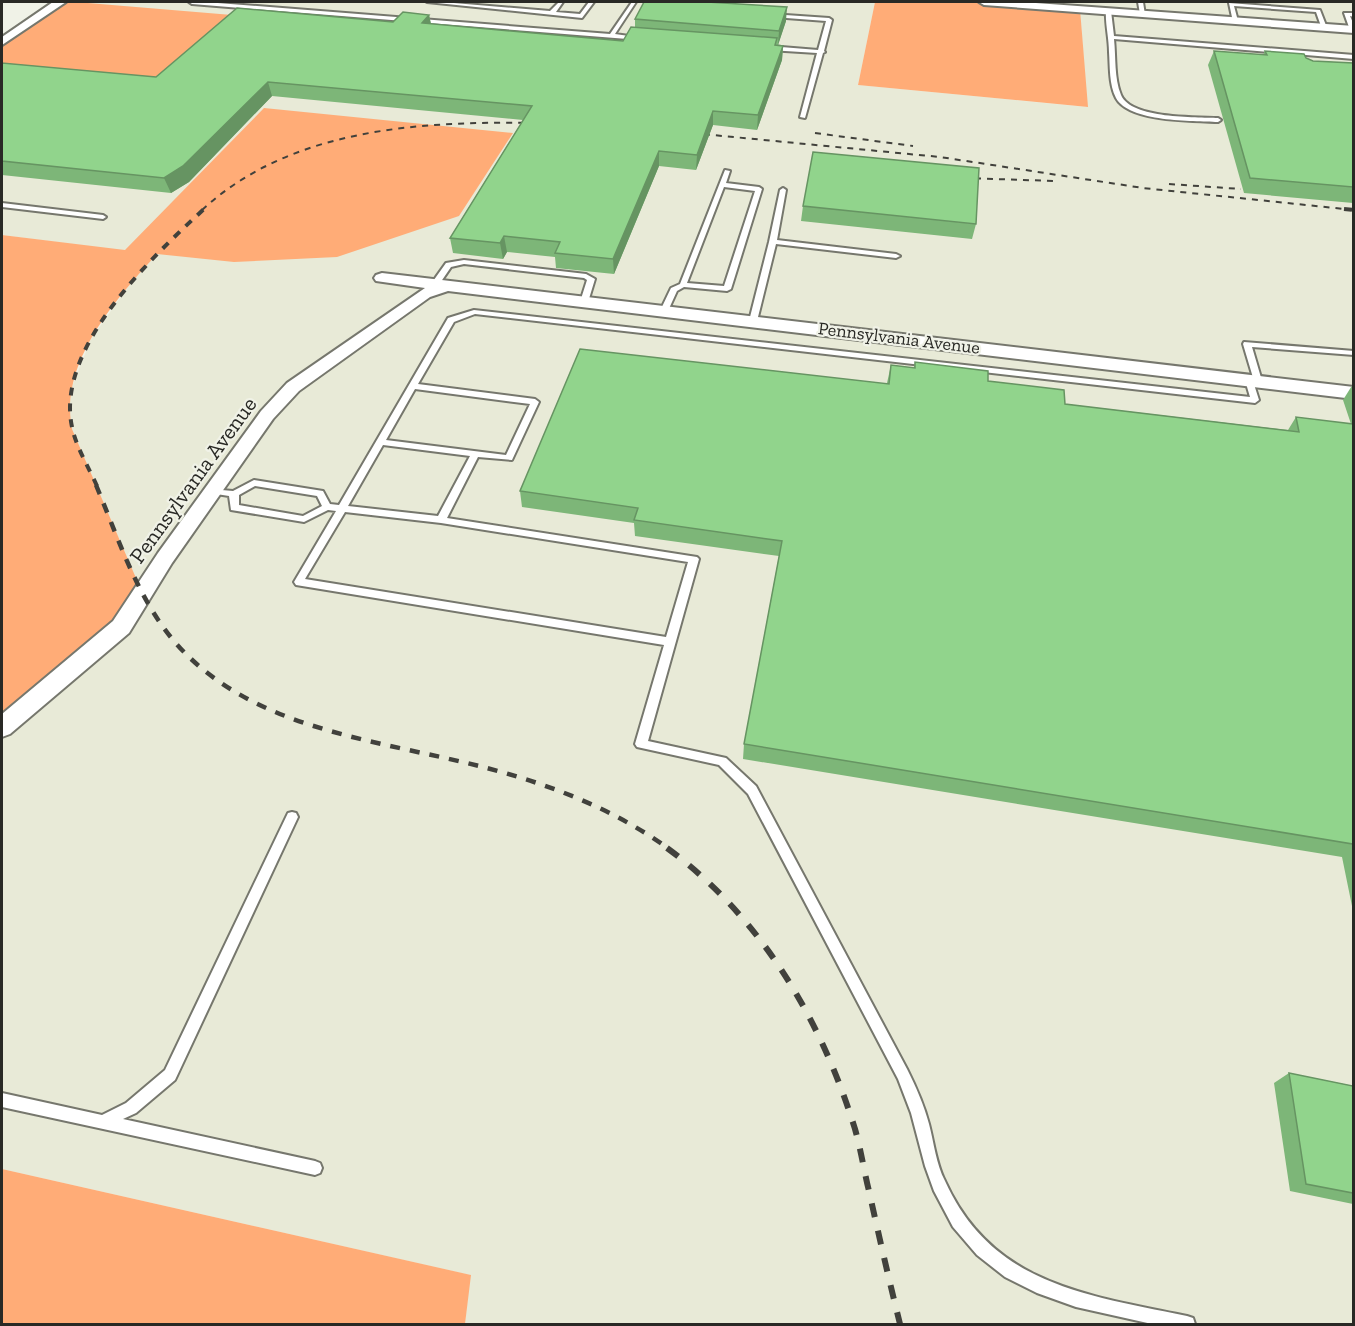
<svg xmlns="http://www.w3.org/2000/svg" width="1355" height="1326" font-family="'Zilla Slab',serif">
<rect width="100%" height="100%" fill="#f0f2e7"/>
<path fill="#e8ead7" d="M 60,2 L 875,2 L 858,85 L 1087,107 L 1080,9 L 984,2 L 1353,2 L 1353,1324 L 465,1324 L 470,1275 L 2,1169 L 2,713 L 16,715 L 125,553 L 72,429 L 68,411 L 69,394 L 91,339 L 132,281 L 156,255 L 2,235 L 2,42 Z"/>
<path fill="#ffac77" d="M 60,2 L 76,2 L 244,16 L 159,89 L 2,73 L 2,42 Z
M 875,2 L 984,2 L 1080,9 L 1088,107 L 858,85 Z
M 264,108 L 513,133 L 459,216 L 337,257 L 234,262 L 157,254 C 115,300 59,363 72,429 L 142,592 L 121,627 L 15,715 L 2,713 L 2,235 L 125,250 Z
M 2,1169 L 471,1275 L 465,1324 L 2,1324 Z"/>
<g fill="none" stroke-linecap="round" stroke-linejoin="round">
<g stroke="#76776d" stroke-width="4">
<path id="service" d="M 189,2 L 205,2 L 610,34 L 632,2 L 636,2 L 615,34 L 643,38 L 640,40 L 192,4 Z
M 427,2 L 442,2 L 550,11 L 559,2 L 563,2 L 556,12 L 580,14 L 589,2 L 594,2 L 582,18 Z
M 1138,2 L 1143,2 L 1145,15 L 1140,14 Z
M 1229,3 L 1320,10 L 1327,28 L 1322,29 L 1316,12 L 1234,6 L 1238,21 L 1233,22 Z
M 1106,10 L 1111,11 L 1114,36 L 1354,55 L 1354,59 L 1114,39 C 1116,57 1114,78 1121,95 C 1131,119 1196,117 1218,118 L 1221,120 L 1218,122 C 1193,121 1129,122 1116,98 C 1109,85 1110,66 1109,52 C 1109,38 1105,23 1106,10 Z
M 1344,13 L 1354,13 L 1354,17 L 1350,16 L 1354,25 L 1354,32 L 1350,30 Z
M 771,14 L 829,18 L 832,20 L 824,51 L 825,52 L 823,53 L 805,118 L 800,117 L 817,53 L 769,50 L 766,48 L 769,46 L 818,50 L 826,21 L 773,17 Z
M 725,170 L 730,171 L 726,183 L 759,187 L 762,189 L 731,289 L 727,291 L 684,287 L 677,291 L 667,313 L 661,313 L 660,311 L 671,288 L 680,284 ZM 724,187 L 755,191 L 724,286 L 687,283 Z
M 783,188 L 786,190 L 777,240 L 896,254 L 900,256 L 896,258 L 776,244 L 757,321 L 753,323 L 749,321 L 769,242 L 780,190 Z
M 2,203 L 103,215 L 106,217 L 103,219 L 2,207 Z
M 464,260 L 586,274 L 595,279 L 588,302 L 584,304 L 580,302 L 587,280 L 584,278 L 464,264 L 451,267 L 438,286 L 432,286 L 431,284 L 446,263 Z
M 474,310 L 1250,397 L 1245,380 L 1249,377 L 1252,378 L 1259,400 L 1255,403 L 475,314 L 454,322 L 418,384 L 535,399 L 539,402 L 512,460 L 478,457 L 447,518 L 697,557 L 699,559 L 648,741 L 726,758 L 756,786 L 907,1069 C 916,1087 924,1105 929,1124 C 934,1143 936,1164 945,1181 C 992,1285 1087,1295 1187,1316 L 1193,1318 L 1195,1324 L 1152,1324 L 1076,1307 L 1037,1293 L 1005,1277 L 977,1255 L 953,1227 L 934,1191 L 925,1166 L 911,1113 L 898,1079 L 748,794 L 719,765 L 637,747 L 635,744 L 664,645 L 296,585 L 294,582 L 336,511 L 328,510 L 304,522 L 231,510 L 229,496 L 210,493 L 208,491 L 210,489 L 233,491 L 254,480 L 323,491 L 330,504 L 339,505 L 448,318 ZM 415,389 L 530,404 L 506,455 L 386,440 ZM 383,445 L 470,456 L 438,516 L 348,506 ZM 255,486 L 317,496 L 322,506 L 303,516 L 239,505 L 239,495 ZM 345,512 L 441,523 L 688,562 L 666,637 L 305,579 Z
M 1244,342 L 1354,351 L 1354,355 L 1252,347 L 1262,381 L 1258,384 L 1254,381 L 1243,344 Z
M 292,812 L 296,813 L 298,817 L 175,1080 L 136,1113 L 123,1119 L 315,1161 L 320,1163 L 322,1168 L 320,1173 L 315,1175 L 2,1107 L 2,1093 L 102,1115 L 126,1103 L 165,1070 L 288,813 Z"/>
</g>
<g stroke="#76776d" stroke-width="4">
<path id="minor" d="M 53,2 L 66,2 L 2,45 L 2,37 Z
M 979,2 L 1022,2 L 1354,26 L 1354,33 L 984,5 Z
M 382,273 L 1354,387 L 1354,399 L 448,291 L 430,297 L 299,391 L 273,419 L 172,563 L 129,633 L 10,734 L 2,737 L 2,714 L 113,621 L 158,553 L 261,411 L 287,383 L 425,288 L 376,281 L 374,278 L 376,275 Z"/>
</g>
<use href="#service" fill="#fff" fill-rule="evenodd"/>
<use href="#minor" fill="#fff" fill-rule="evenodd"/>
<path stroke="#41413c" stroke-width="2" stroke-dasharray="6 6" stroke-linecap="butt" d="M 692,133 L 940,157 L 1143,188 L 1354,210
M 815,133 L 913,146
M 963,178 L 1056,181
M 1169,184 L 1241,189
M 202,210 C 292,127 423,121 539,123"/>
<path stroke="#41413c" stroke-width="4" stroke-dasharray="8 8" stroke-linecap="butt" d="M 1344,209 L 1354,210
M 97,486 C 89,468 76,447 72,427 C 55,348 151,258 204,209"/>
<path stroke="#41413c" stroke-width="4.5" stroke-dasharray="10 10" stroke-linecap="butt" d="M 96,485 C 120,542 140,608 185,653 C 262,731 382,741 483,767 C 549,784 614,809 669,849"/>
<path stroke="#41413c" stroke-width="6" stroke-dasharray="14 14" stroke-linecap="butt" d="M 667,848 C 761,917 821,1019 855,1129 C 861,1150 864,1171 869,1191 C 879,1236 889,1280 900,1324"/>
</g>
<path fill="#7db678" d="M 429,15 L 431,24 L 623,41 L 635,27 L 635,19 L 786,21 L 778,45 L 776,44 L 783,46 L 782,60 L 757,130 L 713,125 L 696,170 L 659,166 L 614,274 L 556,268 L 555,257 L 507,252 L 503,259 L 453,253 L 450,238 L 523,120 L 272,96 L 189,182 L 171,193 L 2,175 L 2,63 L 156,77 L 393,22 Z
M 1214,51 L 1263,55 L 1265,51 L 1306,58 L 1313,61 L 1353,63 L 1353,203 L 1244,193 L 1208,65 Z
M 803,206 L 976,224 L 972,239 L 801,221 Z
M 915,362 L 988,381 L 1065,404 L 1288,430 L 1296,417 L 1351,424 L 1343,400 L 1353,384 L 1353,911 L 1342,857 L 743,759 L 744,744 L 779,556 L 635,536 L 634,523 L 522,507 L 520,491 L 887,383 L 891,365 L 914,368 Z
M 1289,1073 L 1353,1086 L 1353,1204 L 1290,1191 L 1274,1083 Z"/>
<path fill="#669462" d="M 787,7 L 786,21 L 778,45 L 779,31 Z
M 429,15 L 432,29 L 422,23 Z
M 783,46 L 782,60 L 757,130 L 758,115 Z
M 268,82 L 272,96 L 189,182 L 171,193 L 164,178 Z
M 713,111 L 713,125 L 696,170 L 697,155 Z
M 659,151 L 659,166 L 614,274 L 613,259 Z
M 504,236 L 507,252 L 503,259 L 500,243 Z"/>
<path fill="#91d48c" stroke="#669462" stroke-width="1.5" d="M 644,2 L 707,2 L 787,7 L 779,31 L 635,19 Z
M 237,8 L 393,22 L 403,12 L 429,15 L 422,23 L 623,41 L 631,27 L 777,38 L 775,45 L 783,46 L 758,115 L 713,111 L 697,155 L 659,151 L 613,259 L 555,253 L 560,242 L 504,236 L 500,243 L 450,238 L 532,106 L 268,82 L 183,166 L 164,178 L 2,161 L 2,63 L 156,77 Z
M 1214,51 L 1267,55 L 1265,51 L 1304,54 L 1306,58 L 1313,61 L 1353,63 L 1353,187 L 1250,178 Z
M 813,152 L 979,168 L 976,224 L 803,206 Z
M 580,349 L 889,384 L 891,365 L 915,368 L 915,362 L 988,371 L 988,381 L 1064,390 L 1065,404 L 1299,432 L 1296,417 L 1353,424 L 1353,844 L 744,744 L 782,541 L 634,520 L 638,508 L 520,491 Z
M 1289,1073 L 1353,1086 L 1353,1193 L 1306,1184 Z"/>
<g text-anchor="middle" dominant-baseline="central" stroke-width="4.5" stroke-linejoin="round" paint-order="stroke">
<g font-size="18" fill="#292925" stroke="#f0f2e7">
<text transform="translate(899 338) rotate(7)">Pennsylvania Avenue</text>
</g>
<g font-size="22" fill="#292925" stroke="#f0f2e7">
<text transform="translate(193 480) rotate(-54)">Pennsylvania Avenue</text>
</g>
</g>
<rect width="1355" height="1326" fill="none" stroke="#292925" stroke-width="6"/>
</svg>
